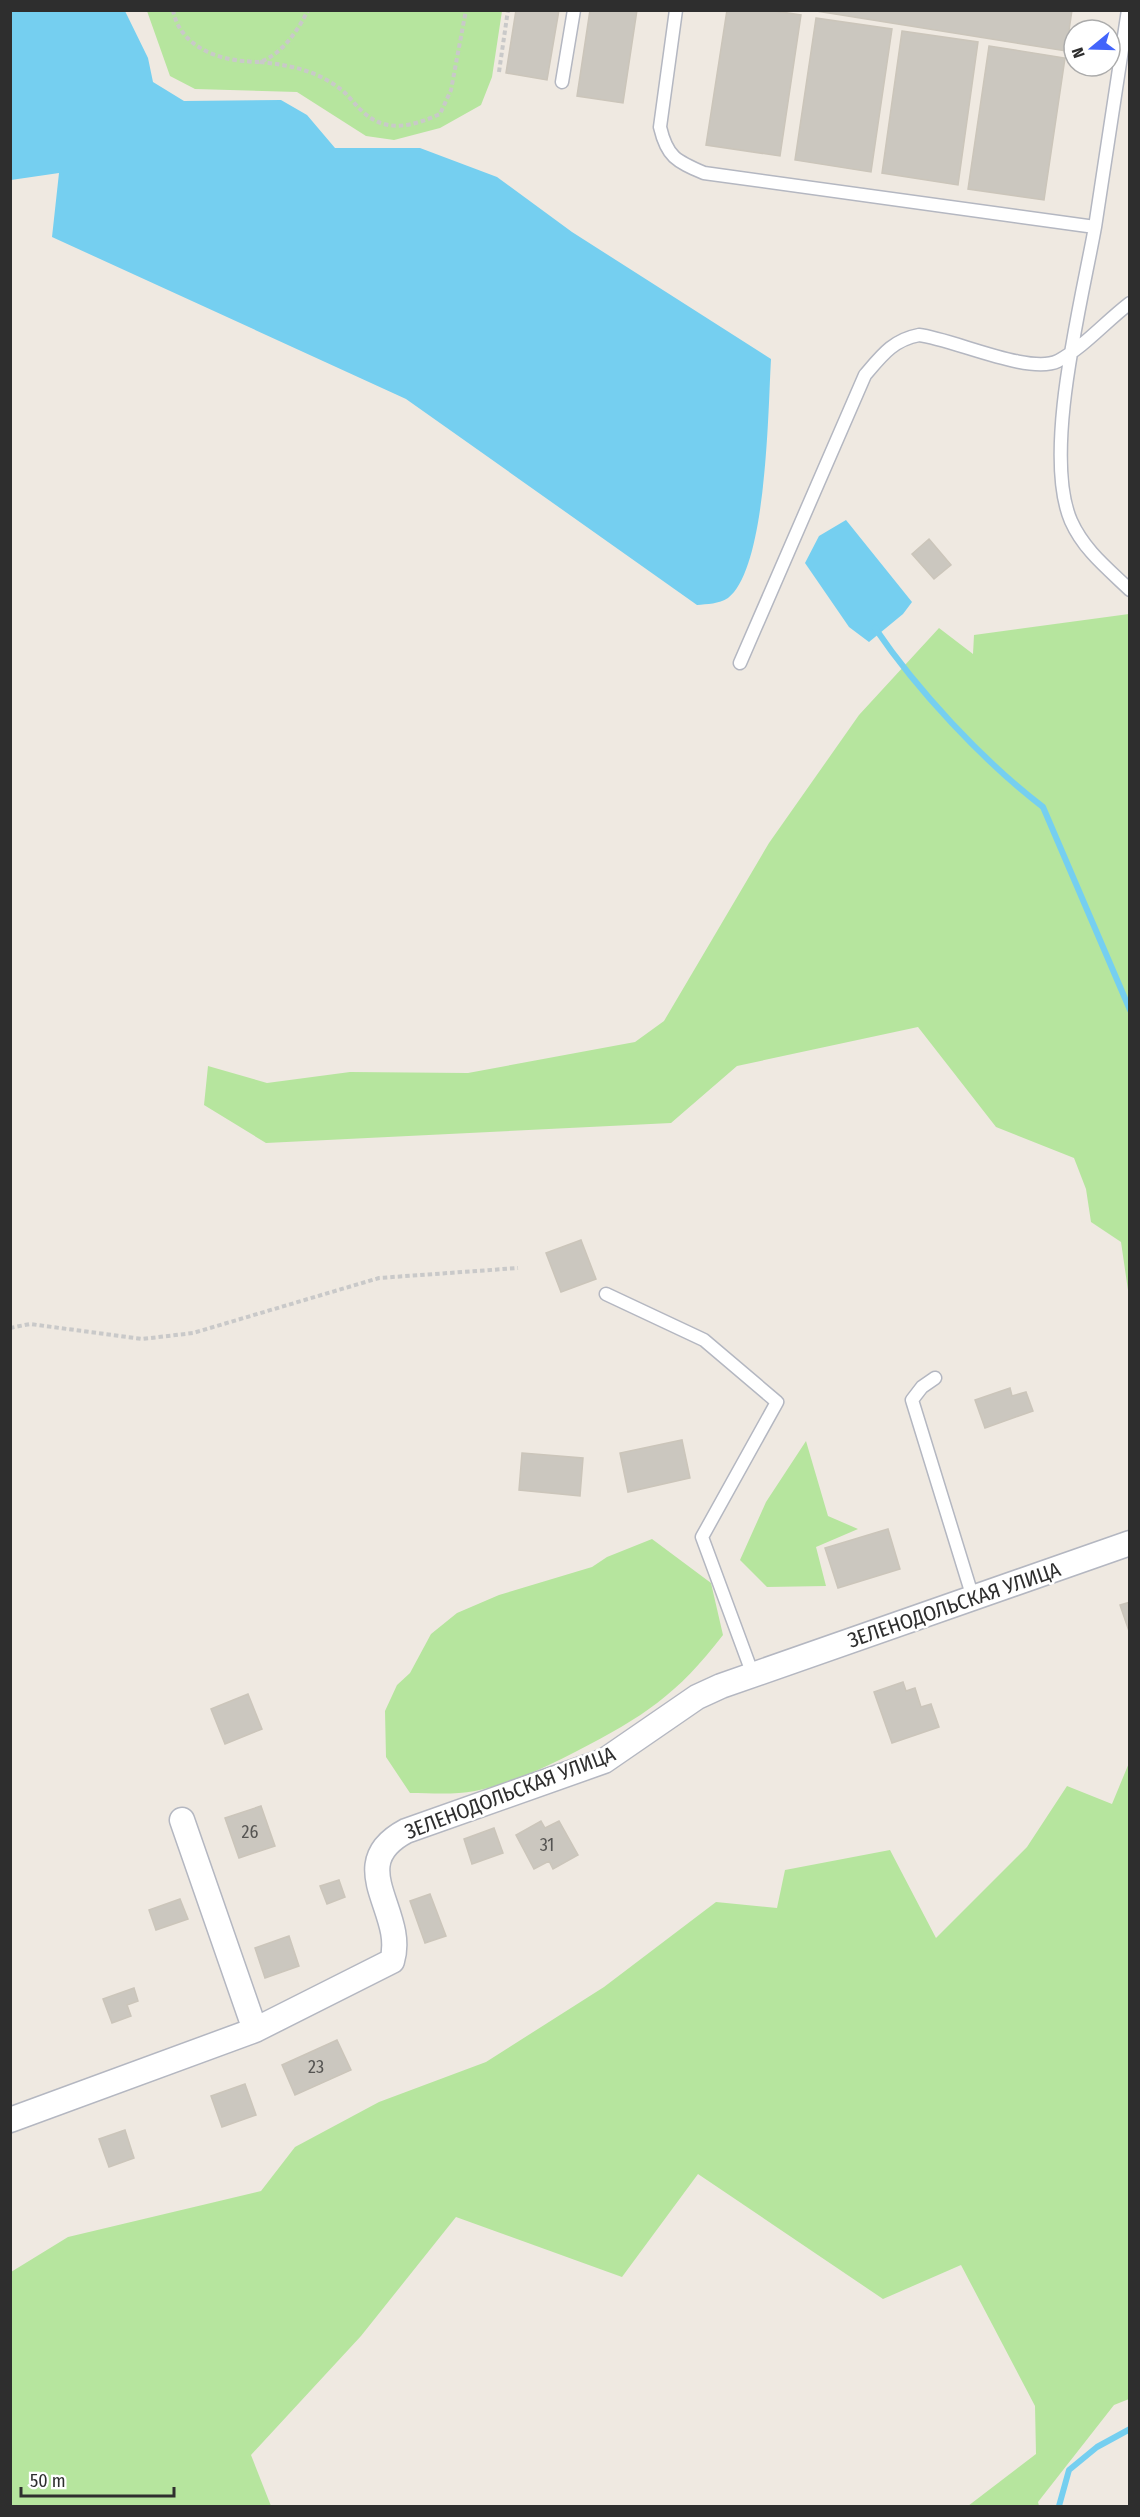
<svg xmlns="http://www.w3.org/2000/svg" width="1140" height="2517" font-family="'Fira Sans Condensed',sans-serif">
<rect width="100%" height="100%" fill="#efe9e1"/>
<path fill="#b6e59e" d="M 147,11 L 147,10 L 502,11 L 492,77 L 481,105 L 440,128 L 394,140 L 366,136 L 297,92 L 195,89 L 170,76 Z
M 1129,614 L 1129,1297 L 1121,1242 L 1091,1222 L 1086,1189 L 1074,1158 L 996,1127 L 918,1027 L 737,1066 L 671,1123 L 266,1143 L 204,1105 L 208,1066 L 267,1083 L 350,1072 L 468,1073 L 635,1042 L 664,1021 L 769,843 L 859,715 L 939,628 L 973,654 L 974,635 Z
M 806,1441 L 828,1516 L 858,1529 L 816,1547 L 826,1586 L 767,1587 L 740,1560 L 766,1502 Z
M 652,1539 L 711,1583 L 723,1635 C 677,1695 643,1717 577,1751 C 544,1768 511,1784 475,1791 C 454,1795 431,1793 410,1793 L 386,1757 L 385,1711 L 397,1685 L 410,1673 L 431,1634 L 457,1613 L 499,1595 L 592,1567 L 607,1557 Z
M 1129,1763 L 1129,2399 L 1114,2405 L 1038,2502 L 1039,2506 L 968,2506 L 1036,2454 L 1035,2406 L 961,2265 L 883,2299 L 698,2174 L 622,2277 L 456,2217 L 361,2336 L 251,2455 L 271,2506 L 11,2506 L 11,2272 L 68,2237 L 261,2191 L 295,2147 L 379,2102 L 486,2062 L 604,1987 L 716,1902 L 777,1908 L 785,1870 L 890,1850 L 936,1938 L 1027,1847 L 1067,1786 L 1112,1804 Z"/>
<path fill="#75cff0" d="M 11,10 L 125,11 L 148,58 L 153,82 L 184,101 L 281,100 L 307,115 L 335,148 L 420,148 L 497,177 L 572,232 L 771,359 C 768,410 767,568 728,598 C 719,604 707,604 697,605 L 406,399 L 52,237 L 59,173 L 11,180 Z
M 846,520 L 912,602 L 903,614 L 869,642 L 849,627 L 805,563 L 819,536 Z"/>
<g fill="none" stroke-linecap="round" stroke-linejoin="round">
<path stroke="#75cff0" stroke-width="6" d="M 875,628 C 917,690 983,761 1043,807 L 1130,1010
M 1059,2506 L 1069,2470 L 1097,2447 L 1130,2429"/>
</g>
<path fill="#cbc7bf" stroke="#cbc5ba" stroke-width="1.5" d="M 516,10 L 559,10 L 547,80 L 506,73 Z
M 590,10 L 637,10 L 623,103 L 577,96 Z
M 727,10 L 768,10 L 801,15 L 780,156 L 706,145 Z
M 810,10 L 1072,10 L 1066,51 Z
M 816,18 L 892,29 L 871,172 L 795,160 Z
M 902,31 L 978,42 L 958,185 L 882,173 Z
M 989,46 L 1065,58 L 1044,200 L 968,189 Z
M 929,539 L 951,565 L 934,579 L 912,554 Z
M 581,1240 L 596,1279 L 561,1292 L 546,1253 Z
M 1010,1388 L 1012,1396 L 1026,1392 L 1033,1411 L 985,1428 L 975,1400 Z
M 682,1440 L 690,1478 L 628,1492 L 620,1453 Z
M 522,1453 L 583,1458 L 580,1496 L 519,1490 Z
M 888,1529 L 900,1569 L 838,1588 L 825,1548 Z
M 1130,1602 L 1130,1634 L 1120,1605 Z
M 903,1682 L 906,1691 L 915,1688 L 921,1707 L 931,1704 L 939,1727 L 892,1743 L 874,1692 Z
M 248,1694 L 262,1729 L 225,1744 L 211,1709 Z
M 261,1806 L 275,1846 L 239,1858 L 225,1818 Z
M 541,1821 L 545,1828 L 559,1821 L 578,1855 L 553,1869 L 549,1861 L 534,1869 L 516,1835 Z
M 494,1828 L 503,1853 L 472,1864 L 464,1839 Z
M 339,1880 L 345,1897 L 327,1904 L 320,1886 Z
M 430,1894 L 446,1936 L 425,1943 L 410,1901 Z
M 180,1899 L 188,1919 L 156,1930 L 149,1910 Z
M 289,1936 L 299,1966 L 265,1978 L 255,1948 Z
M 134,1988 L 138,2001 L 127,2005 L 131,2016 L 112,2023 L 103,1999 Z
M 337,2040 L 351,2070 L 295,2095 L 282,2065 Z
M 245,2084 L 256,2115 L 222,2127 L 211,2096 Z
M 125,2130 L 134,2158 L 109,2167 L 99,2139 Z"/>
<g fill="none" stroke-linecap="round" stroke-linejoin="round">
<g stroke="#b4b7c1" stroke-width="15">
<path id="service" d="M 676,10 L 660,127 C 667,157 676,161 704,173 L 1095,227 L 1128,10
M 562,82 L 574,10
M 1095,227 C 1082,300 1042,454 1071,521 C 1084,550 1107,568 1130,590
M 740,663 L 865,375 C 882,355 893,340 919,335 C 953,339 1029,375 1058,361 C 1085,346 1105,322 1130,303
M 606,1294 L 704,1340 L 777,1402 L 702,1537 L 753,1675
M 935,1378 L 922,1387 L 912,1400 L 973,1598"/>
</g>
<g stroke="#b4b7c1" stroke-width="27">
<path id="minor" d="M 182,1820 L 255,2030
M 10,2120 L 255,2030 L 392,1961 C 407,1912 342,1865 406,1831 L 604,1761 L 697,1697 L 721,1686 L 1130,1543"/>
</g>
<path stroke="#c9c9c9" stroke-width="4" stroke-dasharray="4.5 3" stroke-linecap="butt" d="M 173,10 C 179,44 214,59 244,61 C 249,61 257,63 262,61 C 282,54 299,29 308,10
M 260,62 C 289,65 315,70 339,88 C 348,94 354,104 362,111 C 386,134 413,126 440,114 L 451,90 L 466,10
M 499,72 L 508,10
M 10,1328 L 30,1324 L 142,1339 L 193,1333 L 379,1278 L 518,1268"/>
<use href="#service" stroke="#fff" stroke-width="12"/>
<use href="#minor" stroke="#fff" stroke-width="24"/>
</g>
<g text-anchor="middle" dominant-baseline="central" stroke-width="5" stroke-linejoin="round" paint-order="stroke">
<g font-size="18" fill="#555452">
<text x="250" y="1832">26</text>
<text x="547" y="1845">31</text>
<text x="316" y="2067">23</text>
</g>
<g font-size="21" fill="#2e2e2e" stroke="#fff">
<text transform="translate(954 1605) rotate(-19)">ЗЕЛЕНОДОЛЬСКАЯ УЛИЦА</text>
<text transform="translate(510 1793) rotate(-21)">ЗЕЛЕНОДОЛЬСКАЯ УЛИЦА</text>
</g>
</g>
<rect width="1140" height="2517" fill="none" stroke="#2e2e2e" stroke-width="24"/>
<g transform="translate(1092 48) rotate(251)"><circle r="28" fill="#ffffff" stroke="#ababab" stroke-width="1.5"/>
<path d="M0-4.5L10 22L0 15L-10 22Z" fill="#4264fb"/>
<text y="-9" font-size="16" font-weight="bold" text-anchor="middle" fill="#2e2e2e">N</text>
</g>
<path d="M21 2487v9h153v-9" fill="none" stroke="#2e2e2e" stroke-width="3"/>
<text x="30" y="2487" font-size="18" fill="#2e2e2e" stroke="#ffffff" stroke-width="4.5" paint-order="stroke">50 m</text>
</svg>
